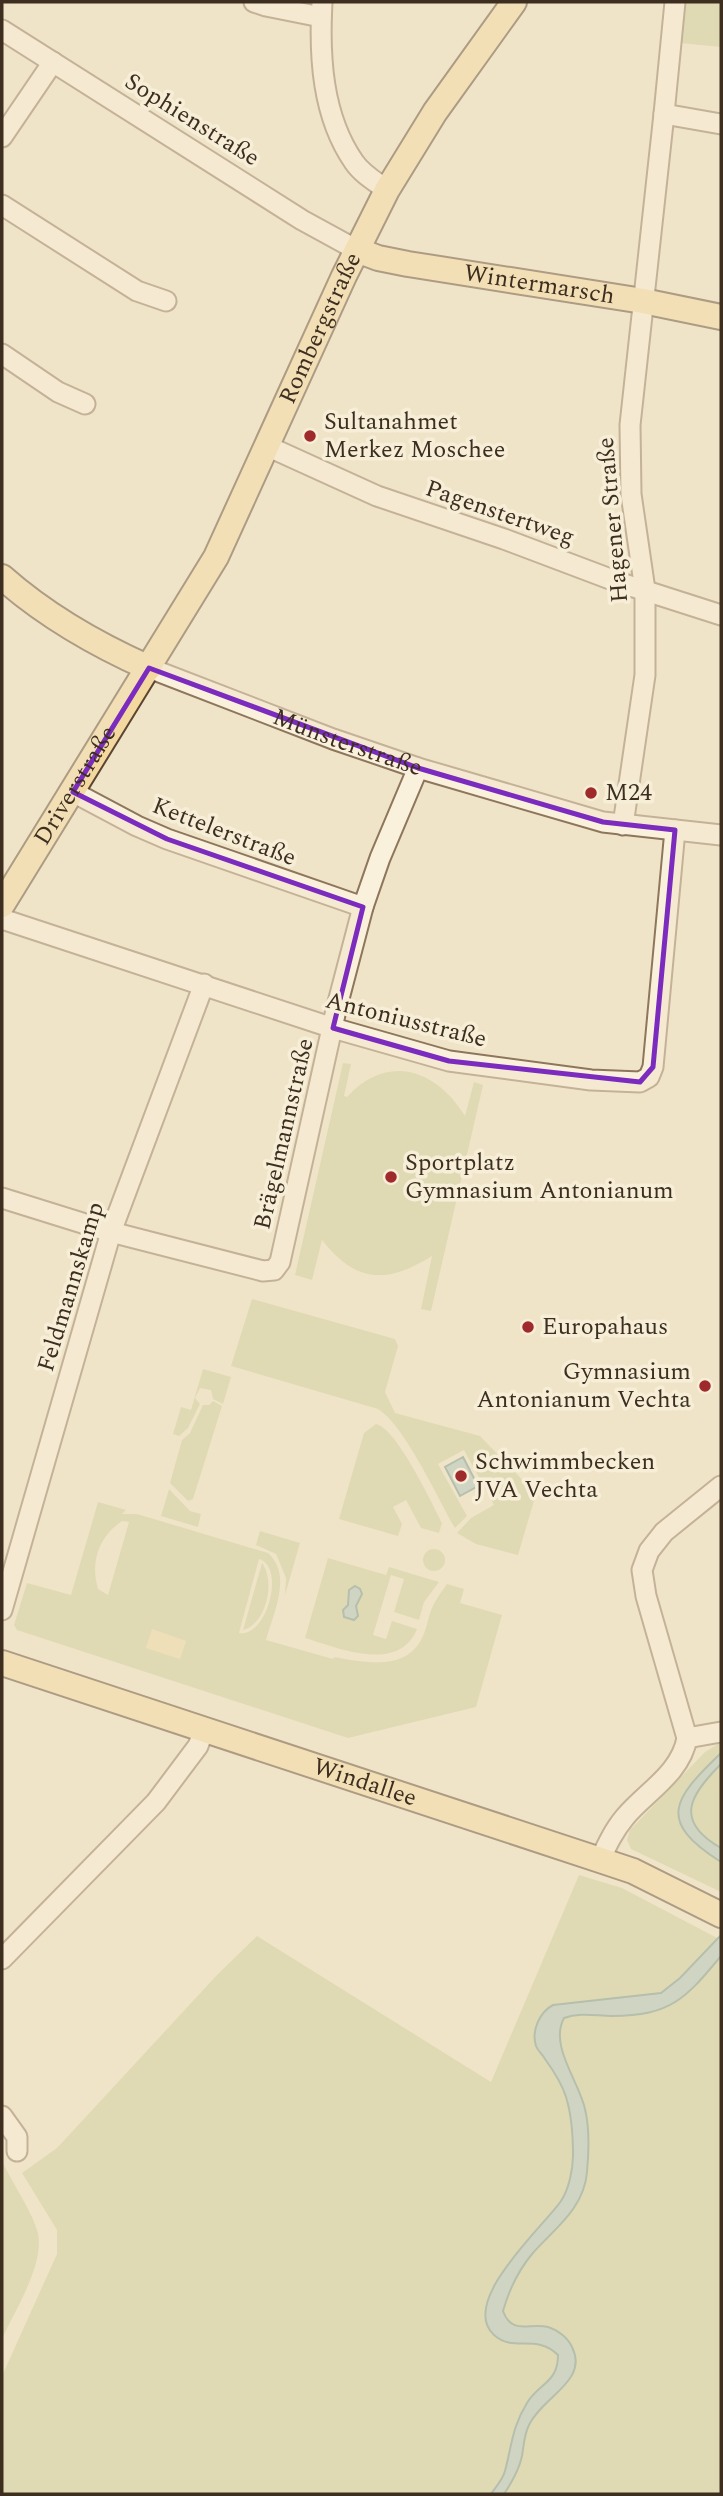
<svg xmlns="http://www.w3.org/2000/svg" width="723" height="2496" font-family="Spectral,serif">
<rect width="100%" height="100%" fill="#f0e4c8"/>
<path fill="#c9cf9b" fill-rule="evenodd" d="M 682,2 L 721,2 L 721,47 L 680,43 Z
M 343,1063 L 351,1064 L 344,1096 L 347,1097 C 388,1052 437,1070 465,1116 L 474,1082 L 483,1085 L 431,1311 L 421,1309 L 432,1256 C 387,1284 357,1284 322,1240 L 312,1280 L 295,1275 Z
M 252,1299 L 395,1339 L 398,1346 L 385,1392 L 395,1413 L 480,1436 L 536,1494 L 518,1555 L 476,1544 L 457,1533 L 471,1518 L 494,1505 L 464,1450 L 438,1464 L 467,1516 L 455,1528 C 438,1499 405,1426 378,1409 L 231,1366 Z
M 203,1369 L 231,1377 L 223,1404 L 213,1399 L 211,1390 L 200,1388 L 195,1398 L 200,1404 L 188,1428 L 179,1436 L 173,1434 L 181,1407 L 191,1410 Z
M 213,1401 L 222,1406 L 193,1499 L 188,1501 L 170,1483 L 182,1440 L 190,1433 L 203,1405 L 209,1405 Z
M 376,1424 C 397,1429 431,1501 442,1523 L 439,1533 L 421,1528 L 406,1500 L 393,1507 L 402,1524 L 398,1536 L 339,1519 L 364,1433 Z
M 169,1489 L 190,1511 L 201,1514 L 198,1527 L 161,1516 Z
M 98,1502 L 126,1510 L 122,1514 L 137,1514 L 268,1553 C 293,1575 273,1614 266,1640 L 333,1659 L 334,1657 C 363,1662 406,1672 422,1638 C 428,1627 428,1613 435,1602 C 438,1596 443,1590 447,1584 L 464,1589 L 460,1603 L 502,1615 L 476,1707 L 348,1738 L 17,1630 L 14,1625 L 27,1583 L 71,1595 ZM 122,1521 L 129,1522 L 108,1595 L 98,1589 C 90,1561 99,1537 122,1521 ZM 259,1559 C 286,1567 267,1638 239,1633 Z
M 260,1531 L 300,1543 L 285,1595 L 286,1578 L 276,1554 L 256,1545 Z
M423 1560a11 11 0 1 1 22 0a11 11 0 1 1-22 0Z
M 328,1558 L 386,1575 L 389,1567 L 439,1582 L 424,1602 L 419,1620 L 394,1612 L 404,1579 L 391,1575 L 373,1635 L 386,1639 L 392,1621 L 417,1629 C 399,1674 338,1648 305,1638 Z
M 262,1563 C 276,1582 266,1624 243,1630 Z
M 721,1742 L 721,1892 L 631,1849 L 627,1840 L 630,1830 L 705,1752 Z
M 579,1875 L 622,1888 L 721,1940 L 721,2494 L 2,2494 L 2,2376 L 57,2254 L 57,2230 L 22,2173 L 57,2148 L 217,1975 L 257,1936 L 491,2082 Z
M 2,2161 C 11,2180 32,2212 37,2230 C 47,2261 15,2310 2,2339 Z"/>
<path fill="#ecd9a5" d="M 152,1629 L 186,1641 L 180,1659 L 146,1648 Z"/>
<path fill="#a9c4bc" stroke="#6f938a" stroke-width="2" d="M 463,1457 L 478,1486 L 460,1496 L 445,1467 Z
M 355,1586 L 360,1589 L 362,1594 L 356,1606 L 358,1616 L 354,1620 L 344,1617 L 343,1610 L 348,1605 L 349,1590 Z
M 721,1753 L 721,1764 C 689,1796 674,1821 721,1848 L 721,1862 C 656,1821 673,1799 721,1753 Z
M 721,1935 L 721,1956 C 686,1998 671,2016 612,2016 C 596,2016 580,2012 564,2018 C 549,2046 579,2081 585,2109 C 590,2130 589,2151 587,2172 C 584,2209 554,2229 532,2254 C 518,2271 509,2290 503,2311 C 512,2336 530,2322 548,2327 C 558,2330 568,2338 572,2347 C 589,2381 543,2396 529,2425 C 524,2435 524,2444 522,2456 C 519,2470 512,2482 504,2494 L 491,2494 C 496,2487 503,2479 505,2471 C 512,2445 512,2427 527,2403 C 539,2383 558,2383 558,2355 C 536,2333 514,2353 494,2335 C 458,2302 544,2226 561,2201 C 569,2189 573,2169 573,2155 C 573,2135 572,2116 566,2097 C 562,2084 553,2070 545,2059 C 543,2055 538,2051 536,2046 C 531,2030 540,2012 553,2005 L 661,1993 L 680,1978 Z"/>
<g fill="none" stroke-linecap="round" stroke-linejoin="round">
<g stroke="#8d765c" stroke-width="23">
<g id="minor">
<path d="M 254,2 L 266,6 L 321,17"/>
<path d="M 322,2 C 319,56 322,116 354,162 C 362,174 376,182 387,190"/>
<path d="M 2,30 L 302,220 L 357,250"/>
<path d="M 664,114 L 721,124"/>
<path d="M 2,137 L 53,62"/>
<path d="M 2,205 L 137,291 L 166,301"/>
<path d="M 2,354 L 58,392 L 85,404"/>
<path d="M 267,446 L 377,496 L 504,539 L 618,582 L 721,615"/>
<path id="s1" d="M 149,668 L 333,739 L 418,768 L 603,822 L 721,835"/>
<path d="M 73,792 L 137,826 L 167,839 L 363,907"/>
<path d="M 623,825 L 645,675 L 645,590 L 631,494 L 630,425 L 664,114 L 675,2"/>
<path d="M 2,919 L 333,1028 L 449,1061 L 591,1080 L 640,1082 L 649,1077 L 653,1067 L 675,830"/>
<path d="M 2,1198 L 111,1232 L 263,1271 L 274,1270 L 280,1262 L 336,1010 L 363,907 L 380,858 L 418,768"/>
<path d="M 2,1610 L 111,1232 L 204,984"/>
<path d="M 687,1738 L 721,1732"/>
<path d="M 600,1860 C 607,1845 614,1830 625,1817 C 646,1792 681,1773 687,1738 L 646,1596 L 642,1570 L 649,1551 L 664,1532 L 721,1486"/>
<path d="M 2,1959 L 156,1802 L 198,1746 L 204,1730"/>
<path d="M 2,2116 L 17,2137 L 17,2151"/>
</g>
</g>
<g stroke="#5b4430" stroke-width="28">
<g id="major">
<path id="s2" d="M 357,250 L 378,258 L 408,264 L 643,301 L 721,317"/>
<path d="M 2,577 C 46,616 95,644 149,668"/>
<path id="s3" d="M 2,905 L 216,557 L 344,276 L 387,190 L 435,112 L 514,2"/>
<path id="s4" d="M 2,1663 L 600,1860 L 633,1871 L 721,1915"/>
</g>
</g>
<use href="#minor" stroke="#faf1dc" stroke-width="19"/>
<use href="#major" stroke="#f3d9a0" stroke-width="24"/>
</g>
<path d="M0 0H723V2496H0ZM 149,668 L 418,768 L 603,822 L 675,830 L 653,1067 L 640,1082 L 449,1061 L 333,1028 L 363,907 L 167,839 L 73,792 Z" fill="#f0e4c8" fill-opacity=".55" fill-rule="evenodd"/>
<path fill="none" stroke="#7b2cbf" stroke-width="5" stroke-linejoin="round" d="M 149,668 L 418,768 L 603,822 L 675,830 L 653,1067 L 640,1082 L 449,1061 L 333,1028 L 363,907 L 167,839 L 73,792 Z"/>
<g fill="#9e2a2b" stroke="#f7eed8" stroke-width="2.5">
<circle cx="310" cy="436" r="7"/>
<circle cx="591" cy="793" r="7"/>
<circle cx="391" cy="1177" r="7"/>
<circle cx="528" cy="1327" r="7"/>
<circle cx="705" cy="1386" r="7"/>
<circle cx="461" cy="1476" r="7"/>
</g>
<g text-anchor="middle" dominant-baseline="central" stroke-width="7" stroke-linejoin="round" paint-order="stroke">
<g font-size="24" fill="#3d2e20" stroke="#f7eed8">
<text transform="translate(192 120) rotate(32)">Sophienstraße</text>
<text stroke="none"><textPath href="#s2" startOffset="186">Wintermarsch</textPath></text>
<text stroke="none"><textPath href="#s3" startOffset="660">Rombergstraße</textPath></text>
<text transform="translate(500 513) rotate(19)">Pagenstertweg</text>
<text transform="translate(613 520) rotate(-95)">Hagener Straße</text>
<text stroke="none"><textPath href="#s1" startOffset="212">Münsterstraße</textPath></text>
<text stroke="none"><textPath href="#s3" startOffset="140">Driverstraße</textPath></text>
<text transform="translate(224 832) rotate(21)">Kettelerstraße</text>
<text transform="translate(406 1020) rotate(14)">Antoniusstraße</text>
<text transform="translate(284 1134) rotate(-77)">Brägelmannstraße</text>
<text transform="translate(71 1287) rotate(-73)">Feldmannskamp</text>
<text stroke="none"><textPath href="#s4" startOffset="382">Windallee</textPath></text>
</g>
<g font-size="24" fill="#3d2e20" stroke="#f7eed8" text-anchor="start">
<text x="324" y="422">Sultanahmet<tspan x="324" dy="28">Merkez Moschee</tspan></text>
<text x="605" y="793">M24</text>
<text x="405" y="1163">Sportplatz<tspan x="405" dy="28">Gymnasium Antonianum</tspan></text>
<text x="542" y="1327">Europahaus</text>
<text x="691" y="1372" text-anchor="end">Gymnasium<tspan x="691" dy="28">Antonianum Vechta</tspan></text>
<text x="475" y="1462">Schwimmbecken<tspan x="475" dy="28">JVA Vechta</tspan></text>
</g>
</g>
<rect width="723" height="2496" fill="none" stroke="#3d2e20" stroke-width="7"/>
</svg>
